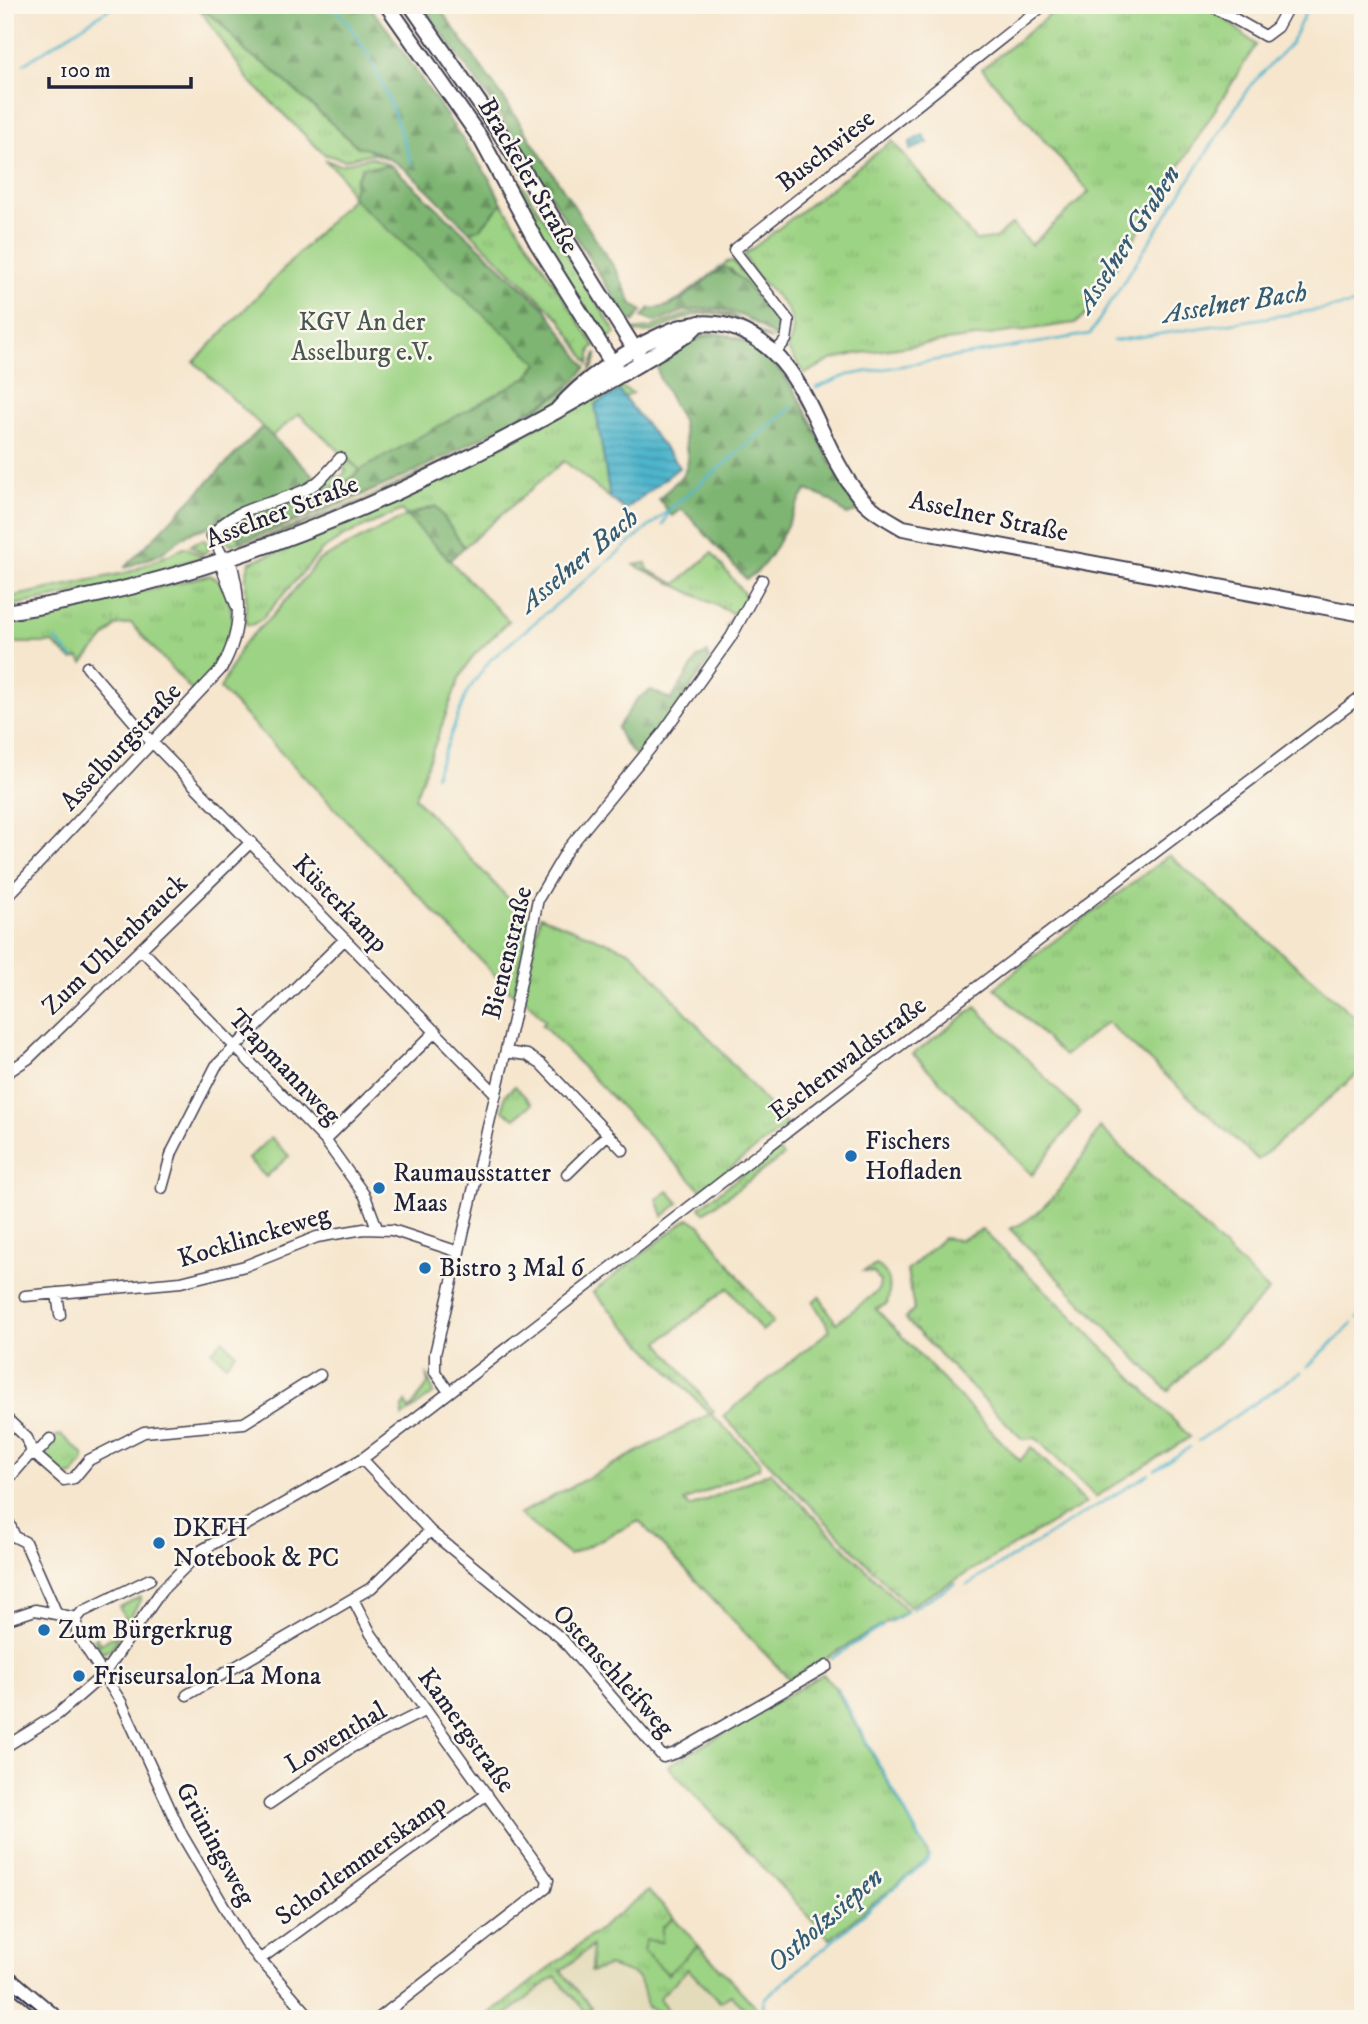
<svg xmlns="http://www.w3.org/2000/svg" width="1368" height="2024" font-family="'IM FELL DW Pica',serif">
<defs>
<pattern id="grass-tufts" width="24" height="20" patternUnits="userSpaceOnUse" patternTransform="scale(1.75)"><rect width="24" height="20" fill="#9dd384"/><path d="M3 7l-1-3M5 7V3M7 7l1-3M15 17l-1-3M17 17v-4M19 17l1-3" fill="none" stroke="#87b573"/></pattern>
<pattern id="forest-firs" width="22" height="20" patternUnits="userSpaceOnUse" patternTransform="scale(1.75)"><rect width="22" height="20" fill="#7eb572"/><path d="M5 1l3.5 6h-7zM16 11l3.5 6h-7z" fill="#67935f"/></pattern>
<pattern id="water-rules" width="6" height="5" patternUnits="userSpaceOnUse" patternTransform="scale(1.75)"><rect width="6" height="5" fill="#4eb5cc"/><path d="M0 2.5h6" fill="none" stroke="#4093a7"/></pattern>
</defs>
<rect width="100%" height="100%" fill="#fbf7ec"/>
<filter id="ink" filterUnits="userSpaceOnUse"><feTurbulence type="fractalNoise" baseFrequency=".0143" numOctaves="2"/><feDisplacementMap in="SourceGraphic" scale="14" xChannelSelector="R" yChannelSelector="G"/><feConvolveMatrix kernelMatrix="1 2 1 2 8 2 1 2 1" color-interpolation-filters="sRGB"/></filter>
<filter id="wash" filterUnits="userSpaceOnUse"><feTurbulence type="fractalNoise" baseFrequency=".00686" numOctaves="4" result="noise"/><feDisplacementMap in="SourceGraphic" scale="28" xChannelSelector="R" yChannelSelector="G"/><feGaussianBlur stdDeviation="1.57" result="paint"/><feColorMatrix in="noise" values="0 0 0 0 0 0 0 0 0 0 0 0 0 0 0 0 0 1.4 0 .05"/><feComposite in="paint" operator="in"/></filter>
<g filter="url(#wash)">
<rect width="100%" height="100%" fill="#f6e6ce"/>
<path fill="#e4dbba" d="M 648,1891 L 767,2019 L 484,2019 Z"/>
<path fill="url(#grass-tufts)" stroke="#607a60" stroke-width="2" d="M 1062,5 L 1209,5 L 1256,45 L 1085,316 L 1075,323 L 855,354 L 831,360 L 805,374 L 787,348 C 812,304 750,288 744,251 L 748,252 L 892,141 L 976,241 L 994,239 L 1012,224 L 1031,245 L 1089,192 L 982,69 Z
M 199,8 L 219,21 L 247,53 L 268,66 L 358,147 L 377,150 L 394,161 L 372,153 L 344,160 L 324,154 L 248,79 Z
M 371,157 L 392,166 L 386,165 L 356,178 L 352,198 L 340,174 L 325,160 L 340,165 Z
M 509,164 L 616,333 L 605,340 L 545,244 L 510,176 L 506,166 Z
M 502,203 L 595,346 L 591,349 L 589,364 L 560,319 L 470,232 L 481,228 Z
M 733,261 L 784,321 L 782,338 L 779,340 L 776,339 L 779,325 L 731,269 C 706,270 686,300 661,309 L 679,300 L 727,262 Z
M 712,311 L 732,315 L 772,340 C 746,333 739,310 700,314 C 680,316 650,341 632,330 L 650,328 L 693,312 Z
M 710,333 C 759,336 778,361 800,401 L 777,367 L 729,335 L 702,337 L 675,351 L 657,366 C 665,346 691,336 710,333 Z
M 596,353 C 604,412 298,528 244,547 L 243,545 L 367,499 L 475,446 L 572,387 L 590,371 Z
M 616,385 L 633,393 L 596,412 L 610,498 L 564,461 L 464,547 L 436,507 L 406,516 L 402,510 L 344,536 L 322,550 L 262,619 L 252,625 L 246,624 L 246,575 L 250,562 L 326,533 L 404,497 Z
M 347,459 L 360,470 L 349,480 L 244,522 L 234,528 L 241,542 L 231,544 L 226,541 L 220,531 L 228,521 L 333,475 L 341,477 L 346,471 L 341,465 Z
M 204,539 L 210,549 L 203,554 L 190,545 Z
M 186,547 L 203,557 L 113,586 L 5,607 L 5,598 L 129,572 Z
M 712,553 L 745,595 C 746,606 737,626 726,626 L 734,614 L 634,565 L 646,563 L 648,570 L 676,584 Z
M 209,575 C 219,579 223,585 227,595 C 243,634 219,665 194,693 L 131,623 L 115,626 L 83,663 L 79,658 L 72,660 L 53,643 L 5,643 L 5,617 L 153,589 Z
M 1169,855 L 1363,1024 L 1363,1069 L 1258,1160 L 1107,1022 L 1064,1056 L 995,988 C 1050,940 1112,901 1169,855 Z
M 540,916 L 632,952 L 787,1125 L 701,1190 L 542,1025 L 545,1021 L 523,997 Z
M 515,1086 L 532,1104 L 515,1118 L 503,1110 L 505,1095 Z
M 1100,1127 L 1269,1291 L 1168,1391 L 1010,1229 C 1050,1214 1080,1162 1100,1127 Z
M 271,1137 L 289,1156 L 266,1177 L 248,1159 Z
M 777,1148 L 783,1156 L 704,1213 L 700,1207 Z
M 668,1191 L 679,1203 L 663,1216 L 657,1199 Z
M 689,1218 L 701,1226 L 773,1322 L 762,1331 L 728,1288 L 659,1342 L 714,1412 L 711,1414 L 760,1462 L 759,1468 L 684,1501 L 690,1507 L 770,1472 L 907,1611 L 789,1679 L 639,1521 L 569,1555 L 519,1514 L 710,1414 L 593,1292 Z
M 982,1230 L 1068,1312 L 1190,1437 L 1096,1497 L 1036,1438 L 1022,1439 L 905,1319 L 914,1309 L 907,1271 L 943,1238 L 960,1240 Z
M 877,1265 C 892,1275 891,1287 887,1304 L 876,1309 L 1020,1461 L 1031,1447 L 1086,1503 L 909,1607 L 723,1416 L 830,1330 L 813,1302 L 819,1296 L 836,1323 L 878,1291 L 880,1282 L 874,1273 L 864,1271 Z
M 222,1340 L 236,1353 L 226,1364 L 212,1351 Z
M 426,1373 L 434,1393 L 402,1417 L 402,1409 L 406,1402 L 409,1411 L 428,1384 Z
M 61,1435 L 83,1454 L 84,1461 L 73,1475 L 65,1476 L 46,1460 L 43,1451 L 56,1436 Z
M 140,1597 L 141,1599 L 111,1649 L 102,1652 L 93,1639 L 96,1637 L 100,1644 L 117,1634 L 114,1628 L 127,1621 L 119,1607 Z
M 823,1674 L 834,1686 L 928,1854 L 928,1859 L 830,1939 L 668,1766 Z
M 648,1891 L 674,1918 L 662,1928 L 668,1974 L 698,1945 L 767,2019 L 755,2019 L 731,1995 L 720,2002 L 688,1969 L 659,1998 L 674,2019 L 653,2019 L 659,2012 L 647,2007 C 640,1972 641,1977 608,1966 L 591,1972 L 592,1946 L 561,1971 L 592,2008 L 586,2012 L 555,1976 L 501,2019 L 484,2019 Z"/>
<path fill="url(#forest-firs)" stroke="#506c56" stroke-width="2" d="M 197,5 L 368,5 L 388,30 L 491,181 L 502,203 L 481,228 L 470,232 C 437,202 403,154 358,147 L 268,66 L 247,53 L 219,21 Z
M 422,5 L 437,5 L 507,103 L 617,272 L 632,304 L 642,311 L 633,322 L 626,317 L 495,107 Z
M 392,166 L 545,308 L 586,367 C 571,390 541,404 518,417 C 425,471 341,506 241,542 L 234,528 L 349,480 L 360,470 L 528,376 L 538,364 L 352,198 L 356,178 L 363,167 Z
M 725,267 L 742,280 L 779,325 L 781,331 L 776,339 C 751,316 720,302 685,311 C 674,314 665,320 654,322 L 642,317 L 650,308 C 682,311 698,280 725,267 Z
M 716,334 C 782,340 808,418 834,469 C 841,483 854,496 858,511 L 847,515 L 830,500 L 807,490 C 788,514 776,564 746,579 L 689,516 L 681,509 L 672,516 L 659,499 L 684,474 L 688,460 L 682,421 L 659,377 L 657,366 L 686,343 Z
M 262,427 L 317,479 L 222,519 L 214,525 L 189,533 L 160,554 L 124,568 Z
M 436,506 L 464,547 L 450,560 L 406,516 Z
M 708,653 L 709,661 L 676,709 L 636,756 L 624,743 L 617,728 L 637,699 L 651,690 L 671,700 L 698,657 Z"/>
<path fill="#9dd384" stroke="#607a60" stroke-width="2" d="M 352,198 L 538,363 L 528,376 L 360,470 L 299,414 L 272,436 L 194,362 Z
M 406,516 L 509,621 L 474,655 L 459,679 L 415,798 L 529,921 L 514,995 L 220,689 L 243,644 L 276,612 L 319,560 Z
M 976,1007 L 1080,1113 L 1032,1175 L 913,1054 Z
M 674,1918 L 698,1945 L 668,1974 L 644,1951 L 646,1940 L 662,1942 L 662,1928 Z"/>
<path fill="url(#water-rules)" stroke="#386c84" stroke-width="2" d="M 923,135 L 928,143 L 910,150 L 910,142 Z
M 619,391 L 680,467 L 625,510 L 610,498 L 595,404 Z"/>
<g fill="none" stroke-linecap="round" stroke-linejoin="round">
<path stroke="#4eb5cc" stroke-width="2.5" d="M 332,5 C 374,49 392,108 412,164
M 24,64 L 115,5
M 5,77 L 15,71
M 1113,341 L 1363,303
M 816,388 L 848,375 L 1090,334 L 1249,87 L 1291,43 L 1309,5
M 663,525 L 670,509
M 5,583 L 7,586
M 55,639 L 73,658
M 435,776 L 467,692 L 490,660 L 792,407
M 1358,1318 L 1363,1313
M 1307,1367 L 1353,1323
M 1198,1441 L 1301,1372
M 1155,1470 L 1190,1447
M 967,1585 L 1149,1474
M 912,1609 L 956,1583
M 890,1622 L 907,1612
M 832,1658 L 883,1626
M 837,1688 L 926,1850
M 773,2019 L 763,2007 L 764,1999 L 929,1859 L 929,1855"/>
</g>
</g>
<g filter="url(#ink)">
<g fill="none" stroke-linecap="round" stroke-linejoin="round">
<g stroke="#423f51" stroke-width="13">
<path id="street" d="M 1210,5 L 1265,36 L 1277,27 L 1289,5
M 775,353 L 786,340 L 789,321 L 734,250 L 1044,5
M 225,561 L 212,536 C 234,504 278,505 309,488 C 323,480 330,469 340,458
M 220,563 L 236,605
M 87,667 L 147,737 L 496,1094
M 5,899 L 221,669 C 242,634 242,597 230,559
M 141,949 L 325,1140 L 365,1196 L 377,1228
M 506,1052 L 527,1055 L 541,1064 L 623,1150
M 5,1074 L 29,1058 L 251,842
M 325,1140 L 436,1031
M 567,1174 L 608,1134
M 162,1188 L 172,1152 L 216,1066 L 345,939
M 57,1293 L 60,1315
M 25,1296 L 181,1282 L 245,1266 L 317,1237 L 364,1229 L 392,1230 L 459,1252
M 449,1392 L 435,1372 L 435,1354 L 513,1020 L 538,899 L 567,850 L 662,734 L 731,637 L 762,580
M 5,1417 L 27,1438 L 32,1452 L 64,1480 L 74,1478 L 89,1460 L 144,1432 L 244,1423 L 320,1375
M 362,1459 L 430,1531 L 562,1639 L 663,1757 L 676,1753 L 827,1666
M 5,1483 L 32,1452 L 41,1449 L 50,1439
M 5,1514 L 15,1537 L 25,1542 L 56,1612
M 150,1579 L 82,1612 L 77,1618 L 77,1634 L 121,1702 L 182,1835 L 245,1942 L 312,2019
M 353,1599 L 371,1634 L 548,1880 L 546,1888 L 378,2019
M 5,1620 L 35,1610 L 77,1618
M 187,1695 L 371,1588 L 430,1531
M 5,1747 L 58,1714 L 103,1675 L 162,1590 L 202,1550 L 362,1459 L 386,1441 L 849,1084 L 1363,695
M 269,1804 L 352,1747 L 426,1710
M 259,1960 L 487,1794"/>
</g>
<g stroke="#423f51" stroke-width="18">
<path id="secondary" d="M 387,5 L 481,139 L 537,243 L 617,371
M 411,5 L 498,130 L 639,356
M 558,409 C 584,379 624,352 661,335 C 686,323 710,319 737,329 C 809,357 815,444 860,497 C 872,511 888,519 903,528 L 1363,614
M 5,612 C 253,576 477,464 688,334 L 699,323
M 5,1975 L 57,2019"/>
</g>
<use href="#street" stroke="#fff" stroke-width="10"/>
<use href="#secondary" stroke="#fff" stroke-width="14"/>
<path stroke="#22223b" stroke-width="2" d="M 5,1982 L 49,2019"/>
</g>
</g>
<g fill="#1f6fb2" stroke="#fbf7ec" stroke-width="2.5">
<circle cx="851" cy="1156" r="7"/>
<circle cx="379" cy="1188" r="7"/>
<circle cx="425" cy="1268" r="7"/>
<circle cx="159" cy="1543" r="7"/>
<circle cx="44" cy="1630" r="7"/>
<circle cx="79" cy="1676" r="7"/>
</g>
<g text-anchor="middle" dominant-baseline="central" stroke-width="5" stroke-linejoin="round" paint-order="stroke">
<g font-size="26" fill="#22223b" stroke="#fbf7ec">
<text transform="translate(826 151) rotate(-38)">Buschwiese</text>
<text transform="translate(528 176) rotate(60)">Brackeler Straße</text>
<text transform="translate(282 512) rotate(-21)">Asselner Straße</text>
<text transform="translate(989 517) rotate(12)">Asselner Straße</text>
<text transform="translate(121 747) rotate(-47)">Asselburgstraße</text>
<text transform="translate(340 904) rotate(46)">Küsterkamp</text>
<text transform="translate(115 945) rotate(-44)">Zum Uhlenbrauck</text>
<text transform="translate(508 953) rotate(-76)">Bienenstraße</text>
<text transform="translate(848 1059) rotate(-37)">Eschenwaldstraße</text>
<text transform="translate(284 1067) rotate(46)">Trapmannweg</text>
<text transform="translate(254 1237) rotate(-17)">Kocklinckeweg</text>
<text transform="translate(613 1671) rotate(48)">Ostenschleifweg</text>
<text transform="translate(466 1731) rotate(54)">Kamergstraße</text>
<text transform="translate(336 1738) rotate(-31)">Lowenthal</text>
<text transform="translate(215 1844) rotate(61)">Grüningsweg</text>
<text transform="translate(361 1860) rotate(-36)">Schorlemmerskamp</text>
</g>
<g font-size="26" fill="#475751" stroke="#fbf7ec">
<text x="362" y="322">KGV An der<tspan x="362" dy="30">Asselburg e.V.</tspan></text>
</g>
<g font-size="26" fill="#22223b" stroke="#fbf7ec" text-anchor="start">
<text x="865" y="1141">Fischers<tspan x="865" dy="30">Hofladen</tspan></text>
<text x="393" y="1173">Raumausstatter<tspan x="393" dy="30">Maas</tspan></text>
<text x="439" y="1268">Bistro 3 Mal 6</text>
<text x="173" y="1528">DKFH<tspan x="173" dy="30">Notebook &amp; PC</tspan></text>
<text x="58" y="1630">Zum Bürgerkrug</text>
<text x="93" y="1676">Friseursalon La Mona</text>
</g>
<g font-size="28" font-style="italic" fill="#345d75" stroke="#fbf7ec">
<text transform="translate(1128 239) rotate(-57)">Asselner Graben</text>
<text transform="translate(1235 303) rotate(-9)">Asselner Bach</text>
<text transform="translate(579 560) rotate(-40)">Asselner Bach</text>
<text transform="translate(825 1920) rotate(-41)">Ostholzsiepen</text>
</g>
</g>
<rect width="1368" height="2024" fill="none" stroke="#fbf7ec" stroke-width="28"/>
<path d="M49 77v10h142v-10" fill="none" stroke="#22223b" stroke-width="3.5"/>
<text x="60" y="77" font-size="21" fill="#22223b" stroke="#fbf7ec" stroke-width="5" paint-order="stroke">100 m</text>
</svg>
